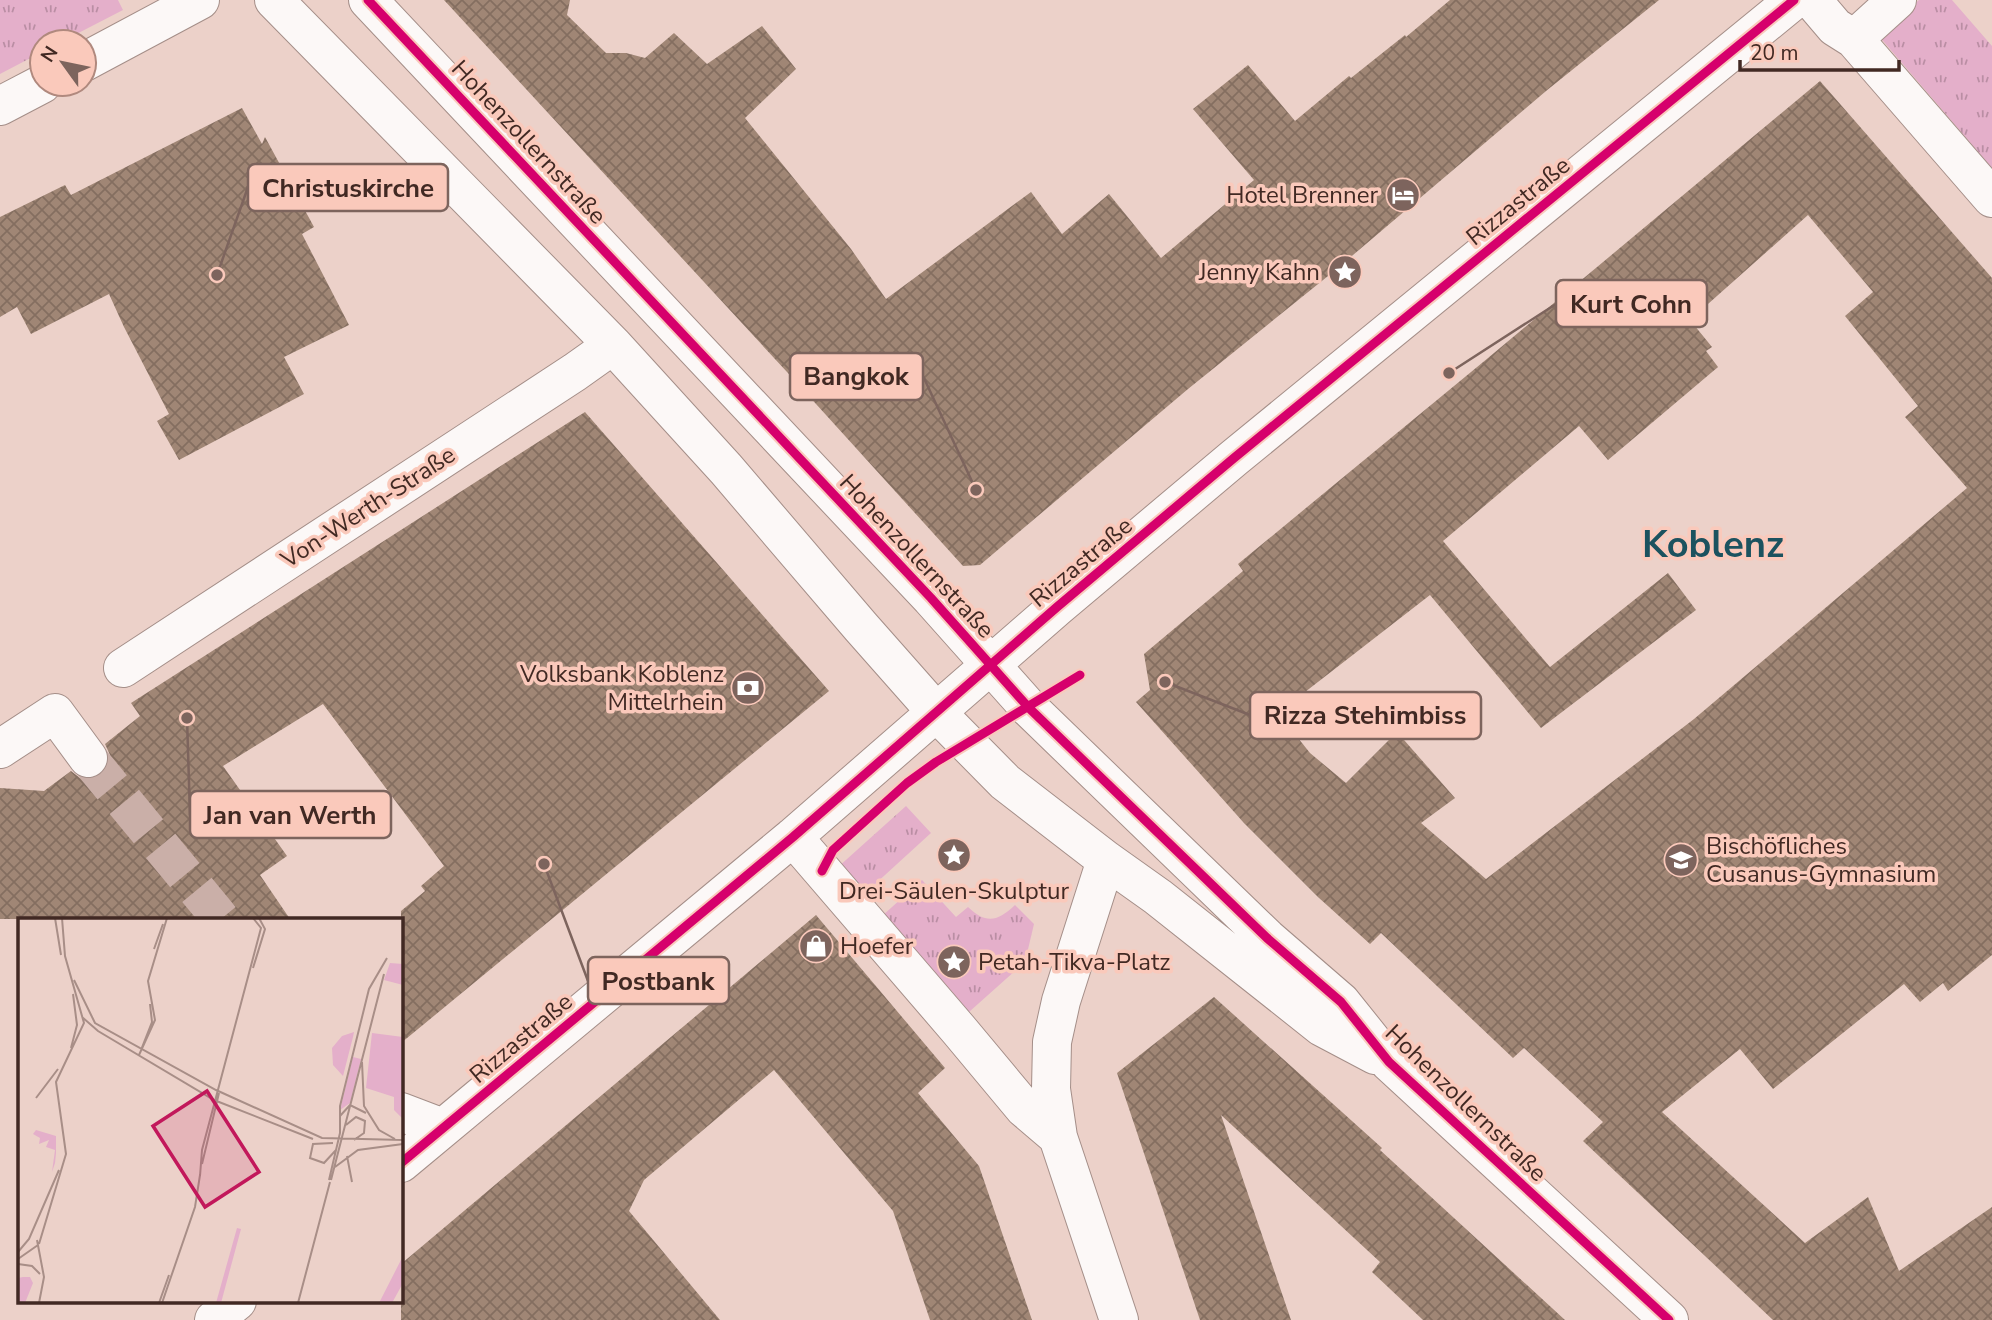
<svg xmlns="http://www.w3.org/2000/svg" width="1992" height="1320" font-family="'Nunito Sans',sans-serif">
<defs>
<pattern id="grass-tufts" width="24" height="20" patternUnits="userSpaceOnUse" patternTransform="scale(1.75)"><rect width="24" height="20" fill="#e4afca"/><path d="M3 7l-1-3M5 7V3M7 7l1-3M15 17l-1-3M17 17v-4M19 17l1-3" fill="none" stroke="#ba8ea4"/></pattern>
<pattern id="building-cross-hatch" width="8" height="8" patternUnits="userSpaceOnUse" patternTransform="scale(1.75)"><rect width="8" height="8" fill="#a08675"/><path d="M0 0l8 8M0 8l8-8" fill="none" stroke="#846e60"/></pattern>
</defs>
<rect width="100%" height="100%" fill="#ecd1c9"/>
<path fill="url(#grass-tufts)" d="M 0,0 L 118,0 L 123,10 L 61,42 L 42,42 L 42,52 L 0,74 Z
M 1919,0 L 1952,0 L 1992,46 L 1992,168 L 1878,35 Z
M 906,806 L 931,833 L 862,896 L 837,868 Z
M 922,880 L 956,917 L 968,907 C 986,924 997,922 1015,905 L 1034,924 L 1025,962 L 969,1012 L 882,916 Z"/>
<path fill="url(#building-cross-hatch)" fill-rule="evenodd" d="M 444,0 L 570,0 L 567,15 L 606,53 L 626,53 L 645,58 L 674,33 L 707,64 L 762,26 L 796,69 L 745,118 L 851,249 L 886,299 L 1031,192 L 1062,234 L 1109,194 L 1161,258 L 1254,180 L 1193,109 L 1248,65 L 1295,121 L 1349,76 L 1351,78 L 1405,35 L 1406,37 L 1450,0 L 1659,0 L 1546,91 L 1333,272 L 1188,389 L 980,565 L 963,566 L 787,372 Z
M 1820,81 L 1992,278 L 1992,955 L 1948,991 L 1943,983 L 1920,1002 L 1904,984 L 1773,1089 L 1740,1049 L 1662,1112 L 1805,1243 L 1868,1197 L 1899,1271 L 1992,1207 L 1992,1320 L 1773,1320 L 1583,1141 L 1603,1122 L 1524,1048 L 1513,1058 L 1381,933 L 1370,944 L 1318,897 L 1244,823 L 1136,702 L 1150,690 L 1144,654 L 1243,571 L 1238,564 L 1488,358 ZM 1808,215 L 1873,292 L 1845,316 L 1918,406 L 1905,417 L 1967,488 L 1694,719 L 1486,879 L 1421,823 L 1455,798 L 1397,732 L 1346,783 L 1310,753 L 1278,713 L 1430,595 L 1541,728 L 1696,610 L 1668,573 L 1550,667 L 1443,541 L 1579,426 L 1608,460 L 1718,367 L 1706,351 L 1712,347 L 1690,320 Z
M 242,108 L 262,144 L 265,137 L 314,227 L 302,234 L 349,325 L 284,357 L 304,394 L 179,460 L 157,421 L 169,414 L 124,327 L 109,294 L 31,334 L 17,307 L 0,317 L 0,217 L 65,185 L 71,195 Z
M 585,412 L 829,691 L 401,1043 L 401,911 L 425,891 L 421,886 L 444,866 L 323,704 L 223,766 L 287,856 L 260,875 L 290,919 L 0,919 L 0,788 L 44,791 L 71,771 L 80,778 L 91,780 L 100,776 L 108,766 L 110,755 L 105,744 L 140,716 L 131,703 Z
M 816,915 L 945,1068 L 918,1093 L 979,1166 L 1032,1320 L 930,1320 L 893,1211 L 774,1070 L 644,1180 L 629,1211 L 720,1320 L 401,1320 L 401,1264 Z
M 1214,997 L 1382,1148 L 1380,1150 L 1565,1320 L 1423,1320 L 1372,1272 L 1380,1262 L 1221,1115 L 1291,1320 L 1200,1320 L 1117,1073 Z"/>
<g fill="none" stroke-linecap="round" stroke-linejoin="round">
<path stroke="#caafa8" stroke-width="38" stroke-dasharray="38 19" stroke-linecap="butt" d="M 88,758 L 221,919"/>
<g stroke="#a48e88" stroke-width="40">
<path id="minor" d="M 274,0 L 613,345 L 726,469 L 861,627 L 937,713 L 1005,782 L 1106,860 L 1158,897 L 1322,1027 L 1375,1055
M 368,0 L 931,598 L 1029,708 L 1267,938 L 1341,1002 L 1389,1062 L 1669,1320
M 1812,0 L 1835,27 L 1854,39 L 1992,198
M 1854,39 L 1897,0
M 123,668 L 575,372 L 613,345
M 0,749 L 55,713 L 88,758
M 793,837 L 959,1030 L 1024,1108 L 1058,1137
M 1106,860 L 1061,1001 L 1052,1042 L 1051,1089 L 1058,1137 L 1119,1320
M 401,1112 L 443,1128
M 401,1163 L 793,837 L 1057,607 L 1234,458 L 1794,0
M 214,1320 L 237,1301"/>
</g>
<g stroke="#a48e88" stroke-width="40">
<path id="major" d="M 84,62 L 200,0
M 0,106 L 42,84"/>
</g>
<use href="#minor" stroke="#fcf8f7" stroke-width="38"/>
<use href="#major" stroke="#fcf8f7" stroke-width="38"/>
<g stroke="#fac9bb" stroke-width="13">
<path id="cycleway" d="M 368,0 L 931,598 L 1029,708 L 1267,938 L 1341,1002 L 1389,1062 L 1669,1320
M 822,871 L 833,850 L 907,783 L 936,762 L 1080,675
M 401,1163 L 793,837 L 1057,607 L 1234,458 L 1794,0"/>
</g>
<use href="#cycleway" stroke="#d6006c" stroke-width="9"/>
</g>
<defs>
<g id="hotel-disc" transform="scale(1.75)"><circle r="9.5" fill="#7d645d" stroke="#fac9bb"/><path d="M-6-4.5h1.5V1H6V5H4.5V3h-9V5H-6ZM-4 0a1.8 1.8 0 1 1 3.6 0ZM.5 0V-2.5h3Q6-2.5 6 0Z" fill="#fff"/></g>
<g id="sight-disc" transform="scale(1.75)"><circle r="9.5" fill="#7d645d" stroke="#fac9bb"/><path d="M0-6L1.8-2.2L6-1.7L2.9 1.2L3.7 5.4L0 3.3L-3.7 5.4L-2.9 1.2L-6-1.7L-1.8-2.2Z" fill="#fff"/></g>
<g id="bank-disc" transform="scale(1.75)"><circle r="9.5" fill="#7d645d" stroke="#fac9bb"/><path d="M-6-4H6V4H-6ZM0-2.3a2.3 2.3 0 1 0 0 4.6a2.3 2.3 0 1 0 0-4.6Z" fill="#fff"/></g>
<g id="school-disc" transform="scale(1.75)"><circle r="9.5" fill="#7d645d" stroke="#fac9bb"/><path d="M0-5L7-2L0 1L-7-2ZM-4 1L0 2.5L4 1V4Q0 6-4 4Z" fill="#fff"/></g>
<g id="shop-disc" transform="scale(1.75)"><circle r="9.5" fill="#7d645d" stroke="#fac9bb"/><path d="M-5-2.5h2.3a2.7 3.5 0 0 1 5.4 0H5L5.5 6h-11ZM-1.5-2.5h3a1.5 2.3 0 0 0-3 0Z" fill="#fff"/></g>
</defs>
<g fill-rule="evenodd">
<use href="#hotel-disc" x="1403" y="195"/>
<use href="#sight-disc" x="1345" y="272"/>
<use href="#bank-disc" x="748" y="688"/>
<use href="#sight-disc" x="954" y="855"/>
<use href="#school-disc" x="1681" y="860"/>
<use href="#shop-disc" x="816" y="946"/>
<use href="#sight-disc" x="954" y="962"/>
</g>
<g text-anchor="middle" dominant-baseline="central" stroke-width="7" stroke-linejoin="round" paint-order="stroke">
<g font-size="24" fill="#412923" stroke="#fac9bb">
<text transform="translate(529 142) rotate(47)">Hohenzollernstraße</text>
<text transform="translate(1518 201) rotate(-39)">Rizzastraße</text>
<text transform="translate(368 507) rotate(-33)">Von-Werth-Straße</text>
<text transform="translate(917 556) rotate(47)">Hohenzollernstraße</text>
<text transform="translate(1081 562) rotate(-40)">Rizzastraße</text>
<text transform="translate(521 1038) rotate(-40)">Rizzastraße</text>
<text transform="translate(1466 1103) rotate(44)">Hohenzollernstraße</text>
</g>
<g font-size="24" fill="#412923" stroke="#fac9bb" text-anchor="end">
<text x="1378" y="195">Hotel Brenner</text>
<text x="1320" y="272">Jenny Kahn</text>
<text x="724" y="674">Volksbank Koblenz<tspan x="724" dy="28">Mittelrhein</tspan></text>
<text x="1706" y="846" text-anchor="start">Bischöfliches<tspan x="1706" dy="28">Cusanus-Gymnasium</tspan></text>
<text x="954" y="891" text-anchor="middle">Drei-Säulen-Skulptur</text>
<text x="840" y="946" text-anchor="start">Hoefer</text>
<text x="978" y="962" text-anchor="start">Petah-Tikva-Platz</text>
</g>
<g font-size="38" font-weight="bold" fill="#1c525f" stroke="#fac9bb">
<text x="1713" y="544">Koblenz</text>
</g>
</g>
<g transform="translate(18 918)">
<rect width="385" height="385" fill="#ecd1c9"/>
<path d="M 372,45 L 385,46 L 385,67 L 366,62 ZM 336,114 L 335,119 L 325,158 L 315,147 L 314,130 L 324,118 ZM 354,115 L 385,119 L 385,201 L 376,192 L 376,179 L 348,170 ZM 335,139 L 343,141 L 332,185 L 322,192 ZM 18,212 L 38,218 L 38,235 L 37,245 L 34,254 L 37,232 L 28,229 L 31,222 L 21,226 L 22,220 L 15,216 ZM 219,310 L 223,311 L 203,385 L 198,385 ZM 385,338 L 385,365 L 374,385 L 361,385 ZM 5,359 L 12,359 L 15,365 L 7,385 L 0,385 L 0,360 Z" fill="#e4afca"/>
<path fill="none" stroke="#a88e87" stroke-width="2" d="M 37,0 L 43,37M 136,31 L 145,6M 235,50 L 247,11 L 241,0M 56,62 L 77,105 L 198,172 L 304,220 L 385,222M 64,99 L 80,113 L 196,182 L 295,221M 53,130 L 59,107 L 55,76M 123,132 L 134,104 L 132,86M 121,137 L 137,102 L 130,63 L 149,0M 344,144 L 346,188 L 361,212 L 377,221M 18,180 L 40,151M 322,198 L 332,187 L 348,195M 328,207 L 338,199 L 347,203 L 346,215 L 336,222M 315,225 L 295,226 L 292,240 L 306,245 L 318,232M 329,238 L 334,264M 184,246 L 201,175M 317,249 L 340,232 L 385,226M 182,258 L 184,232 L 243,10 L 235,0M 311,262 L 322,215 L 322,188 L 351,71 L 369,40M 313,262 L 366,56M 19,322 L 26,359 L 21,385M 21,326 L 48,236 L 38,164 L 66,105 L 47,38 L 44,0M 0,334 L 11,321 L 41,252M 0,341 L 20,327M 0,346 L 14,348 L 22,356M 141,385 L 151,357M 144,385 L 177,289 L 182,257M 280,385 L 312,264"/>
<path fill="#c2185b" fill-opacity="0.15" stroke="#c2185b" stroke-width="3.5" d="M 189,173 L 241,254 L 187,289 L 135,208 Z"/>
<rect width="385" height="385" fill="none" stroke="#412923" stroke-width="3.5"/>
</g>
<path fill="none" stroke="#7d645d" stroke-width="2.5" d="M217 275L248 187M1449 373L1556 304M976 490L923 376M1165 682L1250 715M187 718L190 815M544 864L588 981"/>
<g fill="#7d645d" stroke="#fac9bb" stroke-width="2.5">
<circle cx="217" cy="275" r="7"/>
<circle cx="1449" cy="373" r="7"/>
<circle cx="976" cy="490" r="7"/>
<circle cx="1165" cy="682" r="7"/>
<circle cx="187" cy="718" r="7"/>
<circle cx="544" cy="864" r="7"/>
</g>
<g fill="#fac9bb" stroke="#7d645d" stroke-width="2.5">
<rect x="248" y="164" width="200" height="47" rx="7"/>
<rect x="1556" y="280" width="151" height="47" rx="7"/>
<rect x="790" y="353" width="133" height="47" rx="7"/>
<rect x="1250" y="692" width="231" height="47" rx="7"/>
<rect x="190" y="791" width="201" height="47" rx="7"/>
<rect x="588" y="957" width="141" height="47" rx="7"/>
</g>
<g font-size="26" text-anchor="middle" font-weight="bold" fill="#412923">
<text x="348" y="197">Christuskirche</text>
<text x="1631" y="313">Kurt Cohn</text>
<text x="856" y="385">Bangkok</text>
<text x="1365" y="724">Rizza Stehimbiss</text>
<text x="290" y="824">Jan van Werth</text>
<text x="658" y="990">Postbank</text>
</g>
<g transform="translate(63 63) rotate(303)"><circle r="33" fill="#fac9bb" stroke="#b0897e" stroke-width="2"/>
<path d="M0-5L12 26L0 18L-12 26Z" fill="#7d645d"/>
<text y="-10" font-size="19" font-weight="bold" text-anchor="middle" fill="#412923">N</text>
</g>
<path d="M1740 60v10h159v-10" fill="none" stroke="#412923" stroke-width="3.5"/>
<text x="1750" y="60" font-size="21" fill="#412923" stroke="#fac9bb" stroke-width="5" paint-order="stroke">20 m</text>
</svg>
